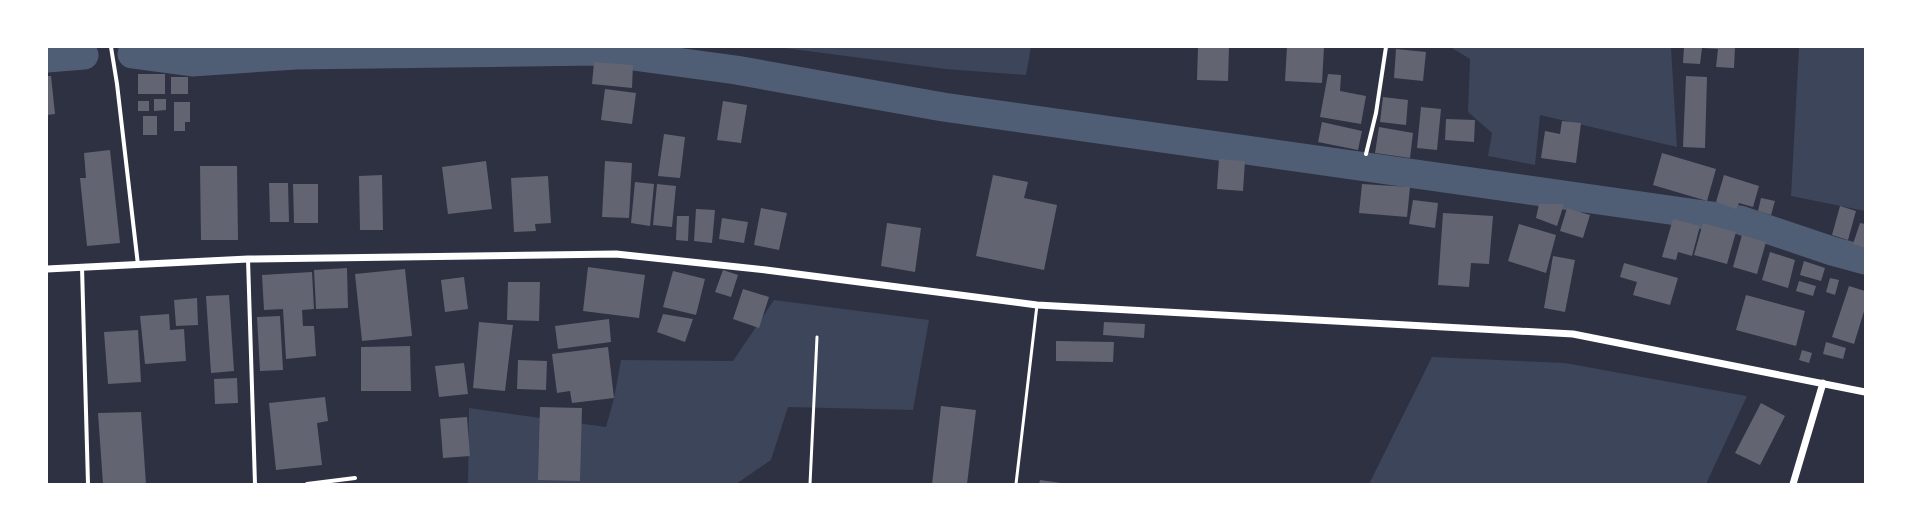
<svg xmlns="http://www.w3.org/2000/svg" width="1912" height="531" font-family="Ubuntu,sans-serif">
<rect width="100%" height="100%" fill="#2d3142"/>
<path fill="#3c4559" d="M 777,47 L 1031,47 L 1026,75 L 945,69 Z
M 1450,47 L 1671,47 L 1677,147 L 1540,115 L 1535,165 L 1488,156 L 1492,133 L 1468,112 L 1470,59 Z
M 1799,47 L 1865,47 L 1865,211 L 1791,196 Z
M 774,300 L 929,320 L 913,410 L 788,407 L 771,460 L 736,484 L 468,484 L 469,408 L 606,427 L 614,398 L 621,360 L 733,361 Z
M 1432,357 L 1565,363 L 1747,396 L 1706,484 L 1369,484 Z"/>
<g fill="none" stroke-linecap="round" stroke-linejoin="round">
<path stroke="#4f5d75" stroke-width="29" d="M 132,54 L 192,62 L 296,55 L 596,51 L 736,70 L 943,107 L 1740,220 L 1832,251 L 1865,260
M 47,58 L 84,55"/>
</g>
<path fill="#626471" d="M 1198,47 L 1229,47 L 1228,81 L 1197,80 Z
M 1287,47 L 1324,47 L 1322,83 L 1285,81 Z
M 1684,47 L 1735,47 L 1734,68 L 1716,67 L 1718,49 L 1702,48 L 1700,64 L 1683,63 Z
M 1396,49 L 1426,52 L 1423,81 L 1394,78 Z
M 594,62 L 633,65 L 632,88 L 592,84 Z
M 138,74 L 165,74 L 165,94 L 138,94 Z
M 1328,74 L 1341,75 L 1340,91 L 1366,96 L 1361,124 L 1320,117 Z
M 47,76 L 51,76 L 55,114 L 47,115 Z
M 1686,76 L 1707,77 L 1705,148 L 1683,147 Z
M 171,77 L 188,77 L 188,94 L 171,94 Z
M 605,89 L 636,93 L 632,124 L 601,120 Z
M 1383,97 L 1408,100 L 1406,125 L 1380,122 Z
M 154,99 L 166,99 L 166,110 L 154,111 Z
M 138,101 L 149,101 L 149,111 L 138,111 Z
M 723,101 L 747,105 L 741,143 L 717,140 Z
M 174,102 L 190,102 L 190,122 L 185,122 L 185,131 L 174,131 Z
M 1421,107 L 1441,109 L 1437,150 L 1417,148 Z
M 143,116 L 157,116 L 157,135 L 143,135 Z
M 1446,119 L 1475,120 L 1474,142 L 1445,140 Z
M 1562,121 L 1581,123 L 1576,163 L 1541,158 L 1545,131 L 1560,134 Z
M 1322,122 L 1362,131 L 1358,150 L 1318,142 Z
M 1379,127 L 1413,133 L 1410,158 L 1375,153 Z
M 664,134 L 685,137 L 680,178 L 658,176 Z
M 110,150 L 120,243 L 87,246 L 80,178 L 86,178 L 84,153 Z
M 1662,153 L 1716,169 L 1707,201 L 1653,185 Z
M 1219,159 L 1245,161 L 1243,191 L 1217,189 Z
M 486,161 L 492,209 L 448,214 L 442,167 Z
M 605,161 L 632,163 L 629,218 L 602,217 Z
M 200,166 L 237,166 L 238,240 L 201,240 Z
M 382,175 L 383,230 L 360,230 L 359,176 Z
M 993,175 L 1028,182 L 1024,198 L 1057,205 L 1044,270 L 976,256 Z
M 1724,175 L 1759,186 L 1753,207 L 1739,203 L 1736,209 L 1716,202 Z
M 548,176 L 551,223 L 535,224 L 536,231 L 514,232 L 511,178 Z
M 635,182 L 654,184 L 650,226 L 631,223 Z
M 269,183 L 288,183 L 289,222 L 270,222 Z
M 293,184 L 318,184 L 318,223 L 294,223 Z
M 657,184 L 676,186 L 672,227 L 653,225 Z
M 1362,184 L 1410,187 L 1407,217 L 1359,213 Z
M 1761,198 L 1775,201 L 1771,215 L 1758,211 Z
M 1413,200 L 1438,203 L 1435,228 L 1409,224 Z
M 1539,204 L 1564,204 L 1557,226 L 1536,218 Z
M 1840,206 L 1856,211 L 1848,240 L 1832,235 Z
M 761,208 L 787,213 L 779,250 L 754,245 Z
M 1567,208 L 1590,215 L 1583,238 L 1560,231 Z
M 696,209 L 715,210 L 712,243 L 694,241 Z
M 1443,213 L 1493,216 L 1489,264 L 1471,263 L 1469,287 L 1438,285 Z
M 677,216 L 689,216 L 688,241 L 676,240 Z
M 722,218 L 748,222 L 744,243 L 719,239 Z
M 1673,219 L 1700,226 L 1692,256 L 1678,252 L 1676,260 L 1662,257 Z
M 887,223 L 921,228 L 915,272 L 881,266 Z
M 1703,223 L 1736,232 L 1727,264 L 1694,255 Z
M 1860,223 L 1865,224 L 1865,248 L 1853,244 Z
M 1519,224 L 1556,235 L 1546,273 L 1508,261 Z
M 1742,235 L 1766,242 L 1757,274 L 1733,267 Z
M 1770,252 L 1795,260 L 1788,288 L 1762,280 Z
M 1553,256 L 1575,260 L 1565,312 L 1544,308 Z
M 1804,261 L 1825,268 L 1821,281 L 1800,275 Z
M 1624,263 L 1678,278 L 1670,305 L 1633,295 L 1637,282 L 1620,277 Z
M 588,267 L 645,275 L 639,318 L 583,311 Z
M 347,268 L 348,308 L 316,309 L 314,270 Z
M 405,269 L 412,336 L 362,341 L 355,274 Z
M 723,270 L 738,275 L 731,297 L 715,292 Z
M 673,271 L 705,279 L 696,315 L 663,307 Z
M 312,272 L 314,309 L 302,310 L 303,326 L 314,326 L 316,356 L 286,359 L 283,309 L 264,310 L 262,275 Z
M 464,277 L 468,309 L 445,312 L 441,280 Z
M 1830,278 L 1839,280 L 1835,295 L 1826,292 Z
M 1799,281 L 1816,286 L 1813,296 L 1796,291 Z
M 508,282 L 540,282 L 539,321 L 507,320 Z
M 1849,286 L 1865,291 L 1865,308 L 1854,344 L 1832,337 Z
M 743,289 L 769,297 L 759,328 L 733,319 Z
M 229,295 L 234,371 L 211,373 L 206,296 Z
M 1746,295 L 1805,311 L 1796,346 L 1736,330 Z
M 197,298 L 198,325 L 176,326 L 174,300 Z
M 169,314 L 170,330 L 184,329 L 186,361 L 145,364 L 140,316 Z
M 663,314 L 693,319 L 685,342 L 657,332 Z
M 280,316 L 283,370 L 260,371 L 257,317 Z
M 609,319 L 611,342 L 558,349 L 555,326 Z
M 479,322 L 513,325 L 505,391 L 473,388 Z
M 1104,322 L 1145,324 L 1144,338 L 1103,335 Z
M 138,330 L 141,382 L 108,384 L 104,332 Z
M 1056,341 L 1114,342 L 1113,362 L 1056,361 Z
M 1826,342 L 1846,348 L 1843,359 L 1823,354 Z
M 410,346 L 411,391 L 361,391 L 361,347 Z
M 608,347 L 614,398 L 572,403 L 570,391 L 557,393 L 552,354 Z
M 1802,350 L 1812,353 L 1809,363 L 1799,360 Z
M 518,360 L 547,361 L 546,390 L 517,389 Z
M 464,363 L 468,394 L 439,397 L 435,366 Z
M 237,378 L 238,403 L 215,404 L 214,379 Z
M 325,397 L 328,421 L 317,423 L 322,465 L 276,470 L 269,403 Z
M 1761,403 L 1785,416 L 1760,465 L 1735,453 Z
M 941,406 L 976,410 L 967,484 L 932,484 Z
M 540,407 L 582,408 L 580,481 L 538,480 Z
M 141,412 L 146,484 L 103,484 L 98,413 Z
M 467,417 L 470,456 L 443,458 L 440,419 Z
M 1040,480 L 1061,483 L 1061,484 L 1039,484 Z"/>
<g fill="none" stroke-linecap="round" stroke-linejoin="round">
<path stroke="#fff" stroke-width="3" d="M 810,484 L 817,337
M 1016,484 L 1037,305"/>
<path stroke="#fff" stroke-width="4" d="M 111,47 L 117,84 L 138,265
M 1366,154 L 1376,113 L 1386,47
M 248,259 L 255,484
M 82,267 L 88,484
M 307,484 L 355,478"/>
<path stroke="#fff" stroke-width="7" d="M 47,269 L 248,259 L 616,254 L 766,270 L 1037,305 L 1573,334 L 1865,392
M 1793,484 L 1823,383"/>
</g>
<rect width="1912" height="531" fill="none" stroke="#ffffff" stroke-width="96"/>
</svg>
